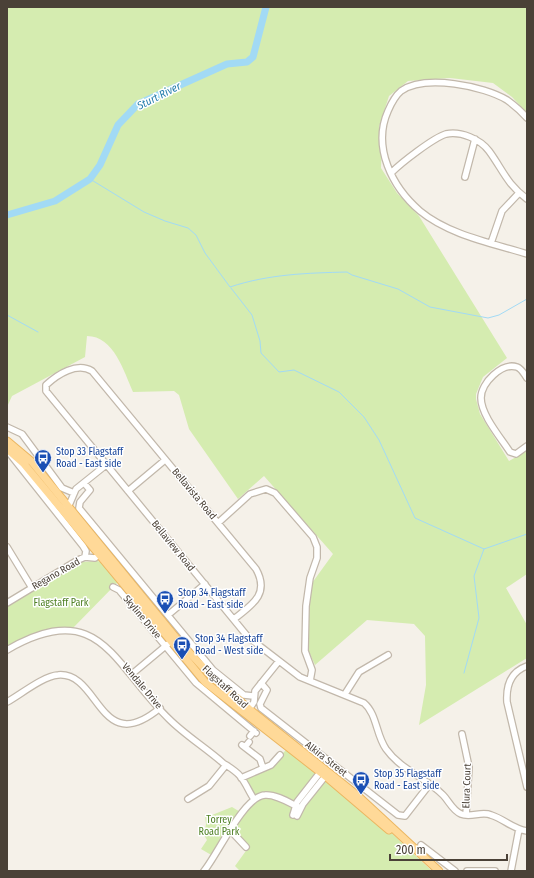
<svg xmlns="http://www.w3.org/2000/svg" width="534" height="878" font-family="'Fira Sans Condensed',sans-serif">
<rect width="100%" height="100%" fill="#f5f1e9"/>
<path fill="#d5ecb0" d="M 7,7 L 527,7 L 527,113 L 512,97 L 493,83 L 450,78 L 408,81 L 389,96 L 379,127 L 382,141 L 381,168 L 397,193 L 419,216 L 507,358 L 483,377 L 476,394 L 476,399 L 480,414 L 509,461 L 527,451 L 527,574 L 506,588 L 527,625 L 527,658 L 419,725 L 426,685 L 425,636 L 414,624 L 367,620 L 315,665 L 309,652 L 308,616 L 312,583 L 333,554 L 264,476 L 238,499 L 189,429 L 179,395 L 174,391 L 133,392 C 124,372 114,336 87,336 L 85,357 L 12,396 L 7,407 Z
M 98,561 L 102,563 L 118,582 L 72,629 C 47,627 29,635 7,648 L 7,606 L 79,562 Z
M 288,748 L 369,812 L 432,871 L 240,871 L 235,866 L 248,848 L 231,831 L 254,799 L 241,778 L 271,765 Z
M 232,807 L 242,813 L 213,856 L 201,849 L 207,840 L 204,835 L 206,824 L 205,816 L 212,815 Z"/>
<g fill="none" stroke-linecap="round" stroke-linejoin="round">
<path stroke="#a2daf5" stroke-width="1" d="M 90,179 L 144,212 L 165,221 L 188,228 L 196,235 L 205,253 L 230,287 C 269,274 308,273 347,272 L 352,275 L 398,289 L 430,307 L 488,318 L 499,315 L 527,299
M 231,288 L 252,315 L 260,341 L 261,353 L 279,372 L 294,370 L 339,392 L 364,417 L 379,440 L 415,518 L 484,549 L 527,534
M 7,315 L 38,332
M 464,673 L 479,618 L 474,576 L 484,549"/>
<path stroke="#a2daf5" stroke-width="7" d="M 7,215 L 55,201 L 90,179 L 100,165 L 118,125 L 138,104 L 227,64 L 247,62 L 253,57 L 266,7"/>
<g stroke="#c2b8ab" stroke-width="8">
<path id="minor" d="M 527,118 C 521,111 514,105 507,100 C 484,86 425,74 401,91 C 395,96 391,104 388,111 C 372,147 392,187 420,211 C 449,235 492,243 527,254
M 391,173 C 401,163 433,138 446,134 C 461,131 480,139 489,151 C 503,170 506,183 527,199
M 465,177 L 475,139
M 491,243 L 502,211 L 519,193
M 527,378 C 524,374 522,369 517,367 C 502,362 481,383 481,398 C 481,415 501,438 510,452 L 516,454 L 527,446
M 7,427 L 22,434 L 62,488 L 74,493
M 10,454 L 83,546 L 86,551 L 85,557
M 84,483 L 90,490 L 80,502 L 79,508 L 213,670 L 244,695 L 253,696
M 128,491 L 165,460
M 65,508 L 70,503 L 76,489 L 106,465
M 218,523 L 250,494 L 266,489 L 275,493 L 313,537 L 317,547 L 317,558 L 310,578 L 306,606 L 305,651 L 312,670 L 310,681
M 7,547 L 32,588
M 113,587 L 119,590 L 196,683 L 256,733
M 7,603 L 78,560 L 85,557 L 95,558 L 102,552
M 168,615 L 205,584
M 234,619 C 252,605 270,594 256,569 L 92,371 C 77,362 58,374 46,385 L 46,391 L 248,637 L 300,677 L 364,703 C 377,714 376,735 386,749 C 401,770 425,777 443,795 C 449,801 452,810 461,814 C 470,818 482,811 491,815 C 504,819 513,829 527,831
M 7,650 C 100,596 113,665 169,719 C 185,735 206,748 223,763 C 229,767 236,771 240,776 C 246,783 249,792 254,799
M 527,666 C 510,672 506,686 507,702 L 527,787
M 132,674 L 168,644
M 261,683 L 267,690 L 260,704 L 261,708 L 398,815 L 405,816 L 429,785
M 345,694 L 359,672 L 388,655
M 7,702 C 20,695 43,676 58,675 C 100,671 99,759 160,708
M 247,712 L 254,702 L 255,691 L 279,661
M 462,734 L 469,767 L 466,815
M 250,736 L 254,731
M 242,745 L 260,759 L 263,768
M 245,747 L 249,742
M 241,778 L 271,765 L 280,755
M 188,799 L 209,786 L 226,765
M 293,815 L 297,802 L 322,770
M 297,816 L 303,804 L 327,774
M 231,831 L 246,847
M 421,845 L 455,871
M 204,871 C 218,854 244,796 265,795 C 276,794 290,803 300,808
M 467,871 L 495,871
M 511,871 L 519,829"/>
</g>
<g stroke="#ebb661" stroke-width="9">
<path id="major" d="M 7,441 L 32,462 L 176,638 L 211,676 L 249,709 L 358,796 L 439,871
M 7,449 L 24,464 L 205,682 L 329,779 L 389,830"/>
</g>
<use href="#minor" stroke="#fff" stroke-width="5.5"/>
<use href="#major" stroke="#ffd998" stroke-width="7"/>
</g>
<defs>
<g id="bus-pin" transform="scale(0.9)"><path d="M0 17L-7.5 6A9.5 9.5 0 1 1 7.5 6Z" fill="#1a4fb4" stroke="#fff"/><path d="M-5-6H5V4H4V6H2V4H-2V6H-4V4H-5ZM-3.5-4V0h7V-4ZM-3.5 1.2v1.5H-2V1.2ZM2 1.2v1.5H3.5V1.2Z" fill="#fff"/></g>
</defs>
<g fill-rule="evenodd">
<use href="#bus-pin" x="43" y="458"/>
<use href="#bus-pin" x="165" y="599"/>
<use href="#bus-pin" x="182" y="645"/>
<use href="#bus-pin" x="361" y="780"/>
</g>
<g text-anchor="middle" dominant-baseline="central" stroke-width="3" stroke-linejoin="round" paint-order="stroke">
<g font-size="10" fill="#164399" stroke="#fff" text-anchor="start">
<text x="56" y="452">Stop 33 Flagstaff<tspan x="56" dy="12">Road - East side</tspan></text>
<text x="178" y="593">Stop 34 Flagstaff<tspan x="178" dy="12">Road - East side</tspan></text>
<text x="195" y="639">Stop 34 Flagstaff<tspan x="195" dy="12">Road - West side</tspan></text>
<text x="374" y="774">Stop 35 Flagstaff<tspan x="374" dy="12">Road - East side</tspan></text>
</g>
<g font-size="10" fill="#4a4137" stroke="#fff">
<text transform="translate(194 494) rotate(50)">Bellavista Road</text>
<text transform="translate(173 546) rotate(51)">Bellaview Road</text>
<text transform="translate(56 574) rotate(-30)">Regano Road</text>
<text transform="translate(142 617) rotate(50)">Skyline Drive</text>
<text transform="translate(142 686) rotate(50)">Vendale Drive</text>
<text transform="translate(225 687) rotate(43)">Flagstaff Road</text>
<text transform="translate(326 759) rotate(38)">Alkira Street</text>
<text transform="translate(467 786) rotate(-88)">Elura Court</text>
</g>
<g font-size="10" fill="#4f8025" stroke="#fff">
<text x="61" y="603">Flagstaff Park</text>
<text x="219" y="820">Torrey<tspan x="219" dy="12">Road Park</tspan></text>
</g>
<g font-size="11" font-style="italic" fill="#267eac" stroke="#fff">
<text transform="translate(159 96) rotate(-27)">Sturt River</text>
</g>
</g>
<rect width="534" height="878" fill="none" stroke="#4a4137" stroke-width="16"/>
<path d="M390 854v6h117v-6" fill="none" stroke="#4a4137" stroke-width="2"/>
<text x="396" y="854" font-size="12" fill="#4a4137" stroke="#ffffff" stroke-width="3" paint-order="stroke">200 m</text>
</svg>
